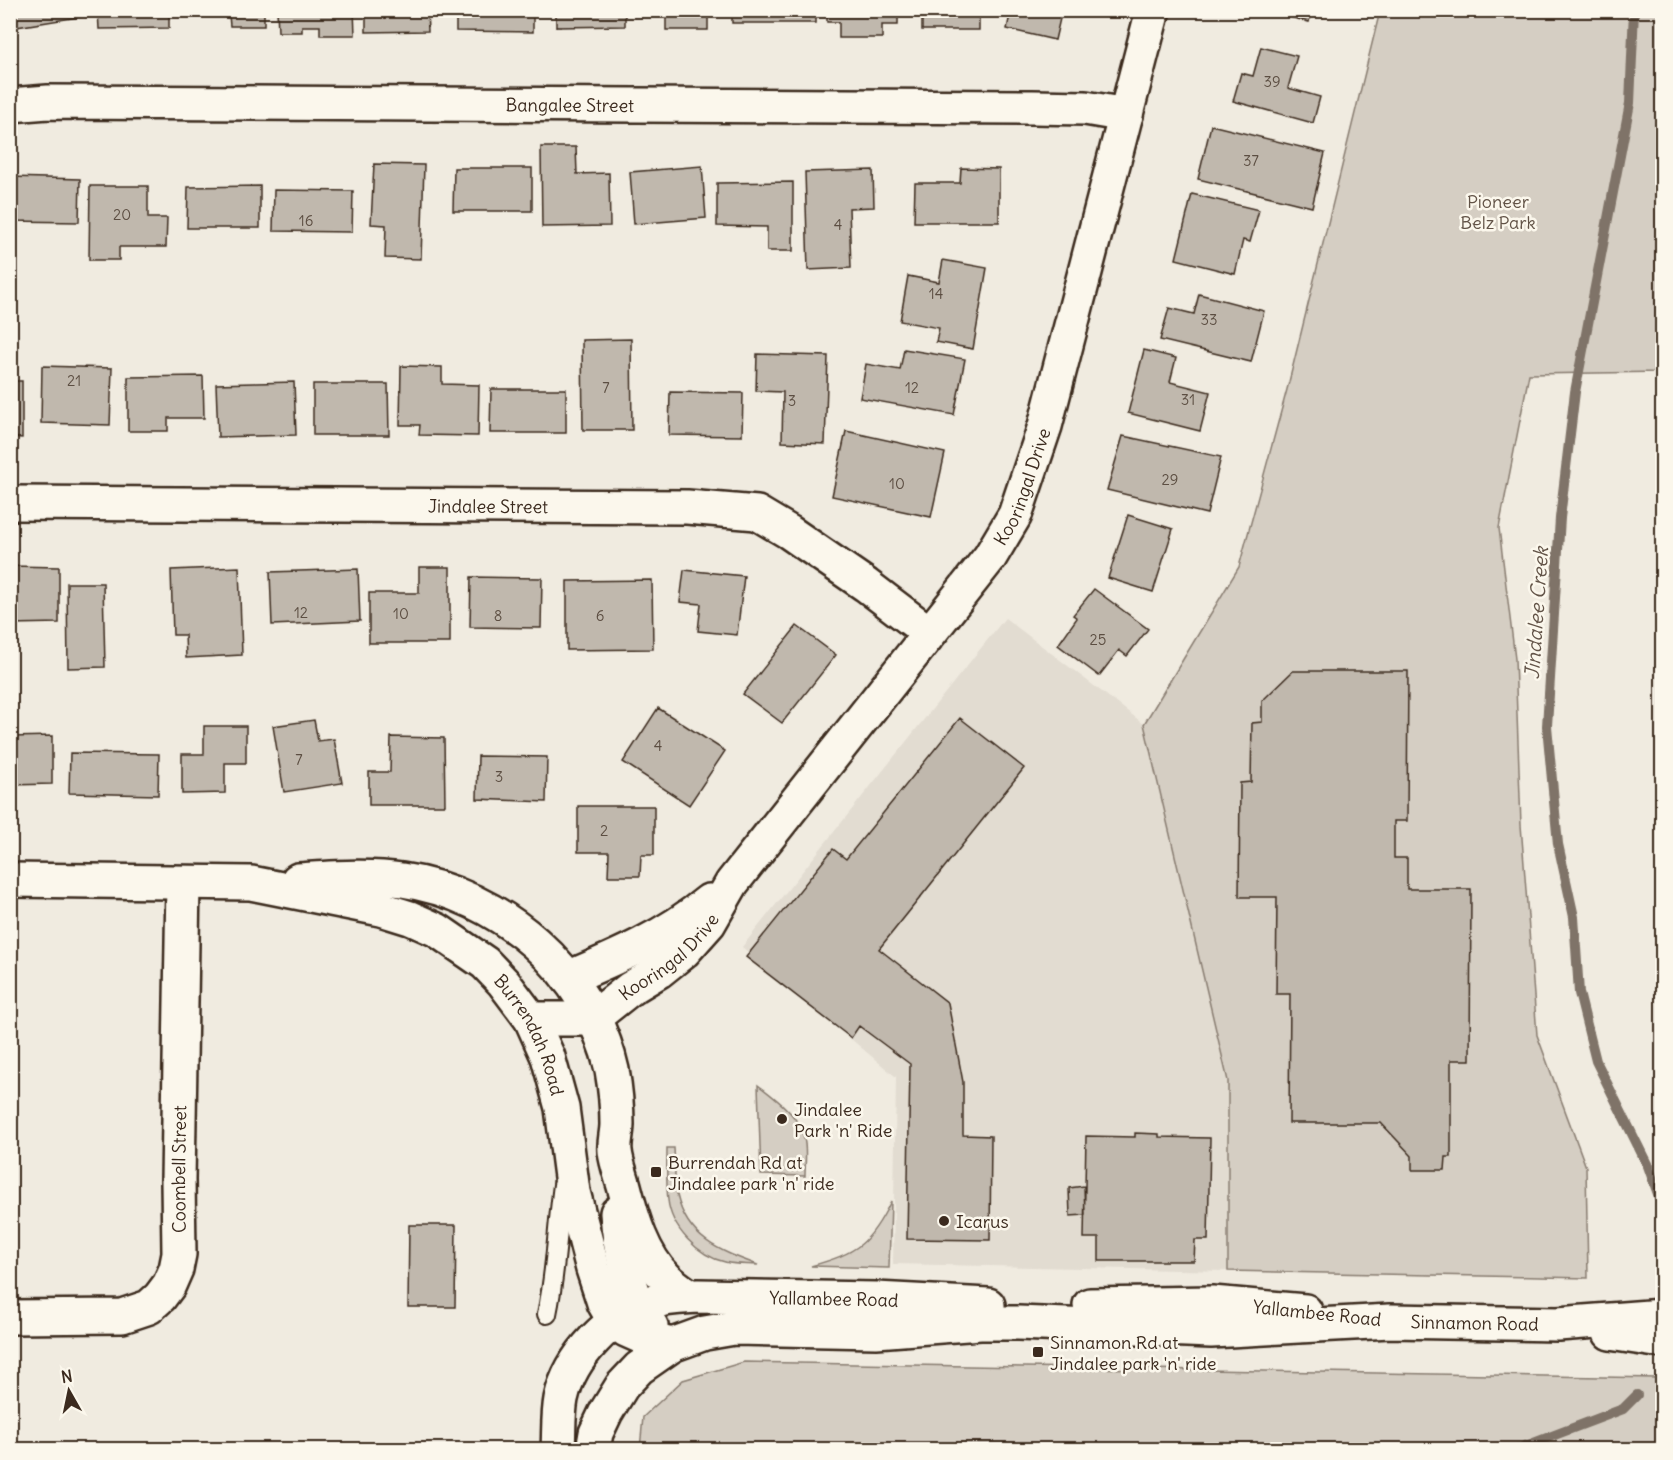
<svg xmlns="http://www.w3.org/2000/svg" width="1673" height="1460" font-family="Delius,sans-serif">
<rect width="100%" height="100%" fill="#f0ebe0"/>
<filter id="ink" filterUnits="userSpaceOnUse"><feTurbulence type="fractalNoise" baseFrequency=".0167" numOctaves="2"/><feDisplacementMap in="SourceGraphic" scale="12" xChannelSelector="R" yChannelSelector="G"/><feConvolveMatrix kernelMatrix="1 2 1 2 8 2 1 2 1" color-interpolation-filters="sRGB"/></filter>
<g filter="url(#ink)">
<path fill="#e2dcd1" d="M 1005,618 L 1144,724 L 1228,1081 L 1228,1271 L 893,1264 L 896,1077 L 742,947 Z"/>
<path fill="#d5cec3" stroke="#887c70" stroke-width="1.5" d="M 1380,11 L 1662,11 L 1662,372 L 1529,374 L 1499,528 L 1515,659 L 1521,825 L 1537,1035 L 1586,1167 L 1588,1278 L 1228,1271 L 1228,1081 L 1144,724 L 1239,567 L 1289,382 Z
M 758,1085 C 776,1099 799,1115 804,1138 C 807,1149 805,1164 805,1176 L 761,1175 Z
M 667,1148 L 674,1148 C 675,1163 674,1180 677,1195 C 687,1239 720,1251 758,1265 C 747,1264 736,1265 725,1262 C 698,1256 671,1228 668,1200 C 666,1183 667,1165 667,1148 Z
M 891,1201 L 889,1268 L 811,1266 C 857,1253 870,1244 891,1201 Z
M 744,1362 L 1658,1378 L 1662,1379 L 1662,1449 L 640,1449 L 643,1417 L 683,1380 Z"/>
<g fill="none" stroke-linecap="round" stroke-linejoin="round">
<path stroke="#7f7367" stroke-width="10" d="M 1634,10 L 1630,103 L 1575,392 L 1560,518 L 1547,726 L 1558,844 L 1574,917 L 1579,993 L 1596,1061 L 1648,1166 L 1662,1205
M 1515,1450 L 1623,1409 L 1637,1395"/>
</g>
<path fill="#c0b8ad" stroke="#3b2a1e" stroke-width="1.5" d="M 10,10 L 84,10 L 85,16 L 10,28 Z
M 98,10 L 169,10 L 169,28 L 99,29 Z
M 189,10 L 264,10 L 264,26 L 230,26 L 229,15 L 189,15 Z
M 277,10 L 354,10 L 355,35 L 320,35 L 320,26 L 302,26 L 302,32 L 278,32 Z
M 366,10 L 427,10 L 428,31 L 366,32 Z
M 456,10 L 533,10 L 533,32 L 456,31 Z
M 556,10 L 625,10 L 625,26 L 556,27 Z
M 666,10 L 708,10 L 708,30 L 666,30 Z
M 732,10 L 816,10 L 816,23 L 732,23 Z
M 827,10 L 898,10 L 898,25 L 882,25 L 882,38 L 839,38 L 839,22 L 827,22 Z
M 922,10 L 979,10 L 979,30 L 922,30 Z
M 1011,10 L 1062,10 L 1055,40 L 1007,29 Z
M 1263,10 L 1312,10 L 1309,22 Z
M 1261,47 L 1297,56 L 1288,88 L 1320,97 L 1313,123 L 1233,101 L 1241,73 L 1253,76 Z
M 1211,125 L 1325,153 L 1312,207 L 1198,179 Z
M 541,147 L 576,147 L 577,174 L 609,173 L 610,226 L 542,227 Z
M 374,164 L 424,165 L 421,259 L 385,258 L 386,225 L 371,224 Z
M 702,166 L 706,218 L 634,224 L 630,172 Z
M 454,168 L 532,168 L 532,211 L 453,211 Z
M 961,168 L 999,169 L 999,222 L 914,222 L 915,183 L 960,183 Z
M 873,170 L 874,207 L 849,208 L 851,268 L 808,270 L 805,172 Z
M 10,177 L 80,179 L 79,222 L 10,221 Z
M 793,182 L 793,251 L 767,251 L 767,227 L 717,226 L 717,183 Z
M 90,186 L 148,186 L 148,218 L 167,218 L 166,247 L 119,247 L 119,260 L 89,260 Z
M 260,186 L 260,228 L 187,228 L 188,187 Z
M 274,190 L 353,191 L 352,232 L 273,231 Z
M 1192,194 L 1259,210 L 1250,242 L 1243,240 L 1235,274 L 1176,259 Z
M 943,260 L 987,268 L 973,349 L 936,342 L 939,328 L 900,321 L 908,276 L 939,282 Z
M 1199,294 L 1264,311 L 1251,362 L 1160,340 L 1169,308 L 1194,314 Z
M 631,339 L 632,430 L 583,430 L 582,340 Z
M 904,349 L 965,359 L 954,415 L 860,398 L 866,364 L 900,370 Z
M 1144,350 L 1176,358 L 1170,382 L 1210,392 L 1200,431 L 1128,413 Z
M 757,354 L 828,356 L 825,444 L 782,442 L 783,392 L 756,391 Z
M 42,366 L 112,368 L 110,425 L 41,423 Z
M 401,366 L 442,367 L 442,384 L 479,385 L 478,436 L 419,435 L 420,425 L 400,425 Z
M 203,376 L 204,418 L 168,418 L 168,431 L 128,431 L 128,377 Z
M 10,381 L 22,381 L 22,438 L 10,437 Z
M 294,382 L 296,435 L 218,437 L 216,384 Z
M 313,384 L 388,384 L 389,435 L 313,435 Z
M 491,389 L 566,389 L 566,433 L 490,433 Z
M 670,392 L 743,393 L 742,436 L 669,435 Z
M 846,431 L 945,453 L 931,517 L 832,496 Z
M 1123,436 L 1221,457 L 1207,514 L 1107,490 Z
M 1128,515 L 1173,529 L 1153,592 L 1108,578 Z
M 10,566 L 59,567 L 59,623 L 10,624 Z
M 239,567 L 242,655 L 186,658 L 185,635 L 173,635 L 171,570 Z
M 419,567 L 450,567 L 450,643 L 369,643 L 369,593 L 419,593 Z
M 358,569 L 360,621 L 272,625 L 270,572 Z
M 684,570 L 744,576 L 737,635 L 698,631 L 701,604 L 680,602 Z
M 471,577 L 542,578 L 541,628 L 470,627 Z
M 652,580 L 653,649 L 567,650 L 567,581 Z
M 67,583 L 103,583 L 105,667 L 68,668 Z
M 1094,589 L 1148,629 L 1127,656 L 1119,650 L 1099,676 L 1058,645 L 1077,618 L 1073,615 Z
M 797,626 L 836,655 L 782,723 L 743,694 Z
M 1293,671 L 1408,671 L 1407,821 L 1394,821 L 1394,858 L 1407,858 L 1407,889 L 1471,889 L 1470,1060 L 1451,1060 L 1451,1157 L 1446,1157 L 1445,1170 L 1412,1170 L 1412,1156 L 1381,1123 L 1289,1123 L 1290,994 L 1276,994 L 1277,897 L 1239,897 L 1240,783 L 1251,782 L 1252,723 L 1262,722 L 1262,701 Z
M 658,708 L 725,751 L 689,805 L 623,762 Z
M 960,718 L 1024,768 L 879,949 L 948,1003 L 963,1082 L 963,1135 L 991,1136 L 990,1240 L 907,1239 L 910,1064 L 859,1026 L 851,1038 L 746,957 L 833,849 L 846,859 Z
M 314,720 L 318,741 L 334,739 L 342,783 L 284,792 L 273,726 Z
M 204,726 L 246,726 L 246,763 L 225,763 L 225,793 L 182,794 L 182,754 L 204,754 Z
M 52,736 L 52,784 L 10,785 L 10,737 Z
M 391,737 L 444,738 L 445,805 L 369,805 L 369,772 L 390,772 Z
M 70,753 L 159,754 L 158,795 L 69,793 Z
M 478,756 L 547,757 L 546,802 L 477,799 Z
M 578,806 L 654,806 L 654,855 L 641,855 L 640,876 L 608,876 L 609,852 L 578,852 Z
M 1135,1133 L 1159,1134 L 1159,1137 L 1210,1138 L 1208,1240 L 1195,1240 L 1194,1261 L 1099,1261 L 1099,1238 L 1084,1238 L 1086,1136 L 1135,1137 Z
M 1084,1186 L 1085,1215 L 1070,1216 L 1069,1188 Z
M 409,1225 L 456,1225 L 455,1307 L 408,1307 Z"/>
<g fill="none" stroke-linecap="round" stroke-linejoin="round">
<g stroke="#3b2a1e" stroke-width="22">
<path id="lane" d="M 547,1314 C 556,1272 557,1228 563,1185"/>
</g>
<g stroke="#3b2a1e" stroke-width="38">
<g id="street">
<path id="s1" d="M 10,105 L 48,102 L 1033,107 L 1085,108 L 1126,115"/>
<path id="s2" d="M 10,503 L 687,507 L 757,513 L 789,532 L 866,585 L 929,633"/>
<path d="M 568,978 C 618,957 667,936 709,901"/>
<path id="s3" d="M 592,1019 L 631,988 L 659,971 L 684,951 L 709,923 L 732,883 L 990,557 L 1015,515 L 1045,426 L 1153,10"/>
<path id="s4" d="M 10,1317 L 122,1316 L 149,1307 L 160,1297 L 169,1285 L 176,1269 L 179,1254 L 178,1180 L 183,883"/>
</g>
</g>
<g stroke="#3b2a1e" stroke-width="38">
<g id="secondary">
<path id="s5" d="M 10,880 L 251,883 L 381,909 L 410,918 L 437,930 L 485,963 L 504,983 L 531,1019 L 548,1057 L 562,1108 L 573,1192 L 593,1269 L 604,1303 L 615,1322 L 626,1330 L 644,1338 L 672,1345"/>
<path d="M 298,880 C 333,878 368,875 402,880 C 500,894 590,971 612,1070 C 615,1087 617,1106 617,1124 C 617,1133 614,1142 615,1151 C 616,1162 621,1175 624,1186 C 632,1218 643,1256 667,1279 C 674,1286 682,1291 689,1296"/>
<path d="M 531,1019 L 592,1019"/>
<path d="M 617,1213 C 619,1245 631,1302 651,1326"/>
<path d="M 1090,1305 L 1212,1303 L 1305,1311"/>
<path d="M 1610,1333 L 1662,1341"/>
<path id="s6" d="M 558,1450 C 559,1433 558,1415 561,1399 C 570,1356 611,1315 652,1302 C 667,1297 683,1297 698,1296 L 876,1299 L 988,1305"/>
<path id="s7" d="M 593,1450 L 596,1433 L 606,1412 L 622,1386 L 639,1368 L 672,1345 L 705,1333 L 734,1328 L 876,1331 L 980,1323 L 1018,1323 L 1211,1331 L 1390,1321 L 1558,1324 L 1662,1316"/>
</g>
</g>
<use href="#lane" stroke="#fbf7ec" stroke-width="18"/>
<use href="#street" stroke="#fbf7ec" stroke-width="33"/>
<use href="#secondary" stroke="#fbf7ec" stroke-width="33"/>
</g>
</g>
<g fill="#3b2a1e" stroke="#fbf7ec" stroke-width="2">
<circle cx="782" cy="1119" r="6"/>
<rect x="650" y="1166" width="12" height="12" rx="3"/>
<circle cx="944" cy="1221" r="6"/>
<rect x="1032" y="1346" width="12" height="12" rx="3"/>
</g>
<g text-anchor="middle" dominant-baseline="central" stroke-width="5" stroke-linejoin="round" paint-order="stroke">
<g font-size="15" fill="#5c4e42">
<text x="1272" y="81">39</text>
<text x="1251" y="160">37</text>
<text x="122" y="214">20</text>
<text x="306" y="220">16</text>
<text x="838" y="224">4</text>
<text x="936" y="293">14</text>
<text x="1209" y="319">33</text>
<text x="74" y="380">21</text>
<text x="606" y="387">7</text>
<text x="912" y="387">12</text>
<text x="1188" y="399">31</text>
<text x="792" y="400">3</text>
<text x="1170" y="479">29</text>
<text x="897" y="483">10</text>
<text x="301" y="612">12</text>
<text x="401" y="613">10</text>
<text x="498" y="615">8</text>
<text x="600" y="615">6</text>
<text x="1098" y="639">25</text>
<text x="658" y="745">4</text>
<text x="299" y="759">7</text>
<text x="499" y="776">3</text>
<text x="604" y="830">2</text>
</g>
<g font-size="18" fill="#3b2a1e" stroke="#fbf7ec">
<text stroke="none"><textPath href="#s1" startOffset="560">Bangalee Street</textPath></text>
<text stroke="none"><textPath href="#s3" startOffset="692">Kooringal Drive</textPath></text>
<text stroke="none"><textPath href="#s2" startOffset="478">Jindalee Street</textPath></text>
<text stroke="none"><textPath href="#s3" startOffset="99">Kooringal Drive</textPath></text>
<text stroke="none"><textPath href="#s5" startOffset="578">Burrendah Road</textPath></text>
<text stroke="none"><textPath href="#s4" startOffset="288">Coombell Street</textPath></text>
<text stroke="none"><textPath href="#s6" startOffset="372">Yallambee Road</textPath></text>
<text transform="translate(1317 1313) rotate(6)">Yallambee Road</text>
<text stroke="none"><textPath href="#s7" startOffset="942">Sinnamon Road</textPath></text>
</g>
<g font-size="18" fill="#625347" stroke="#fbf7ec">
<text x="1498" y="201">Pioneer<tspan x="1498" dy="21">Belz Park</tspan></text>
</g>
<g font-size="18" fill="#3b2a1e" stroke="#fbf7ec" text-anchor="start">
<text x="794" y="1109">Jindalee<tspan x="794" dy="21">Park 'n' Ride</tspan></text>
<text x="668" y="1162">Burrendah Rd at<tspan x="668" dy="21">Jindalee park 'n' ride</tspan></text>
<text x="956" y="1221">Icarus</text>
<text x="1050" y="1342">Sinnamon Rd at<tspan x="1050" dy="21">Jindalee park 'n' ride</tspan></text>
</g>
<g font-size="20" font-style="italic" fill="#635448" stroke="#fbf7ec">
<text transform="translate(1536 613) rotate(-86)">Jindalee Creek</text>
</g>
</g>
<rect width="1673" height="1460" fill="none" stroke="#fbf7ec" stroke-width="36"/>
<rect x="18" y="18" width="1637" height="1424" fill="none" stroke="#3b2a1e" stroke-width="2" filter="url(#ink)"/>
<g transform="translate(69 1391) rotate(351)" stroke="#fbf7ec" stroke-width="4.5" paint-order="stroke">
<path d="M0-4.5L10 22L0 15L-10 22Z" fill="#3b2a1e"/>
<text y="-9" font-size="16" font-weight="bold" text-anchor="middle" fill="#3b2a1e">N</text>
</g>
</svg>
